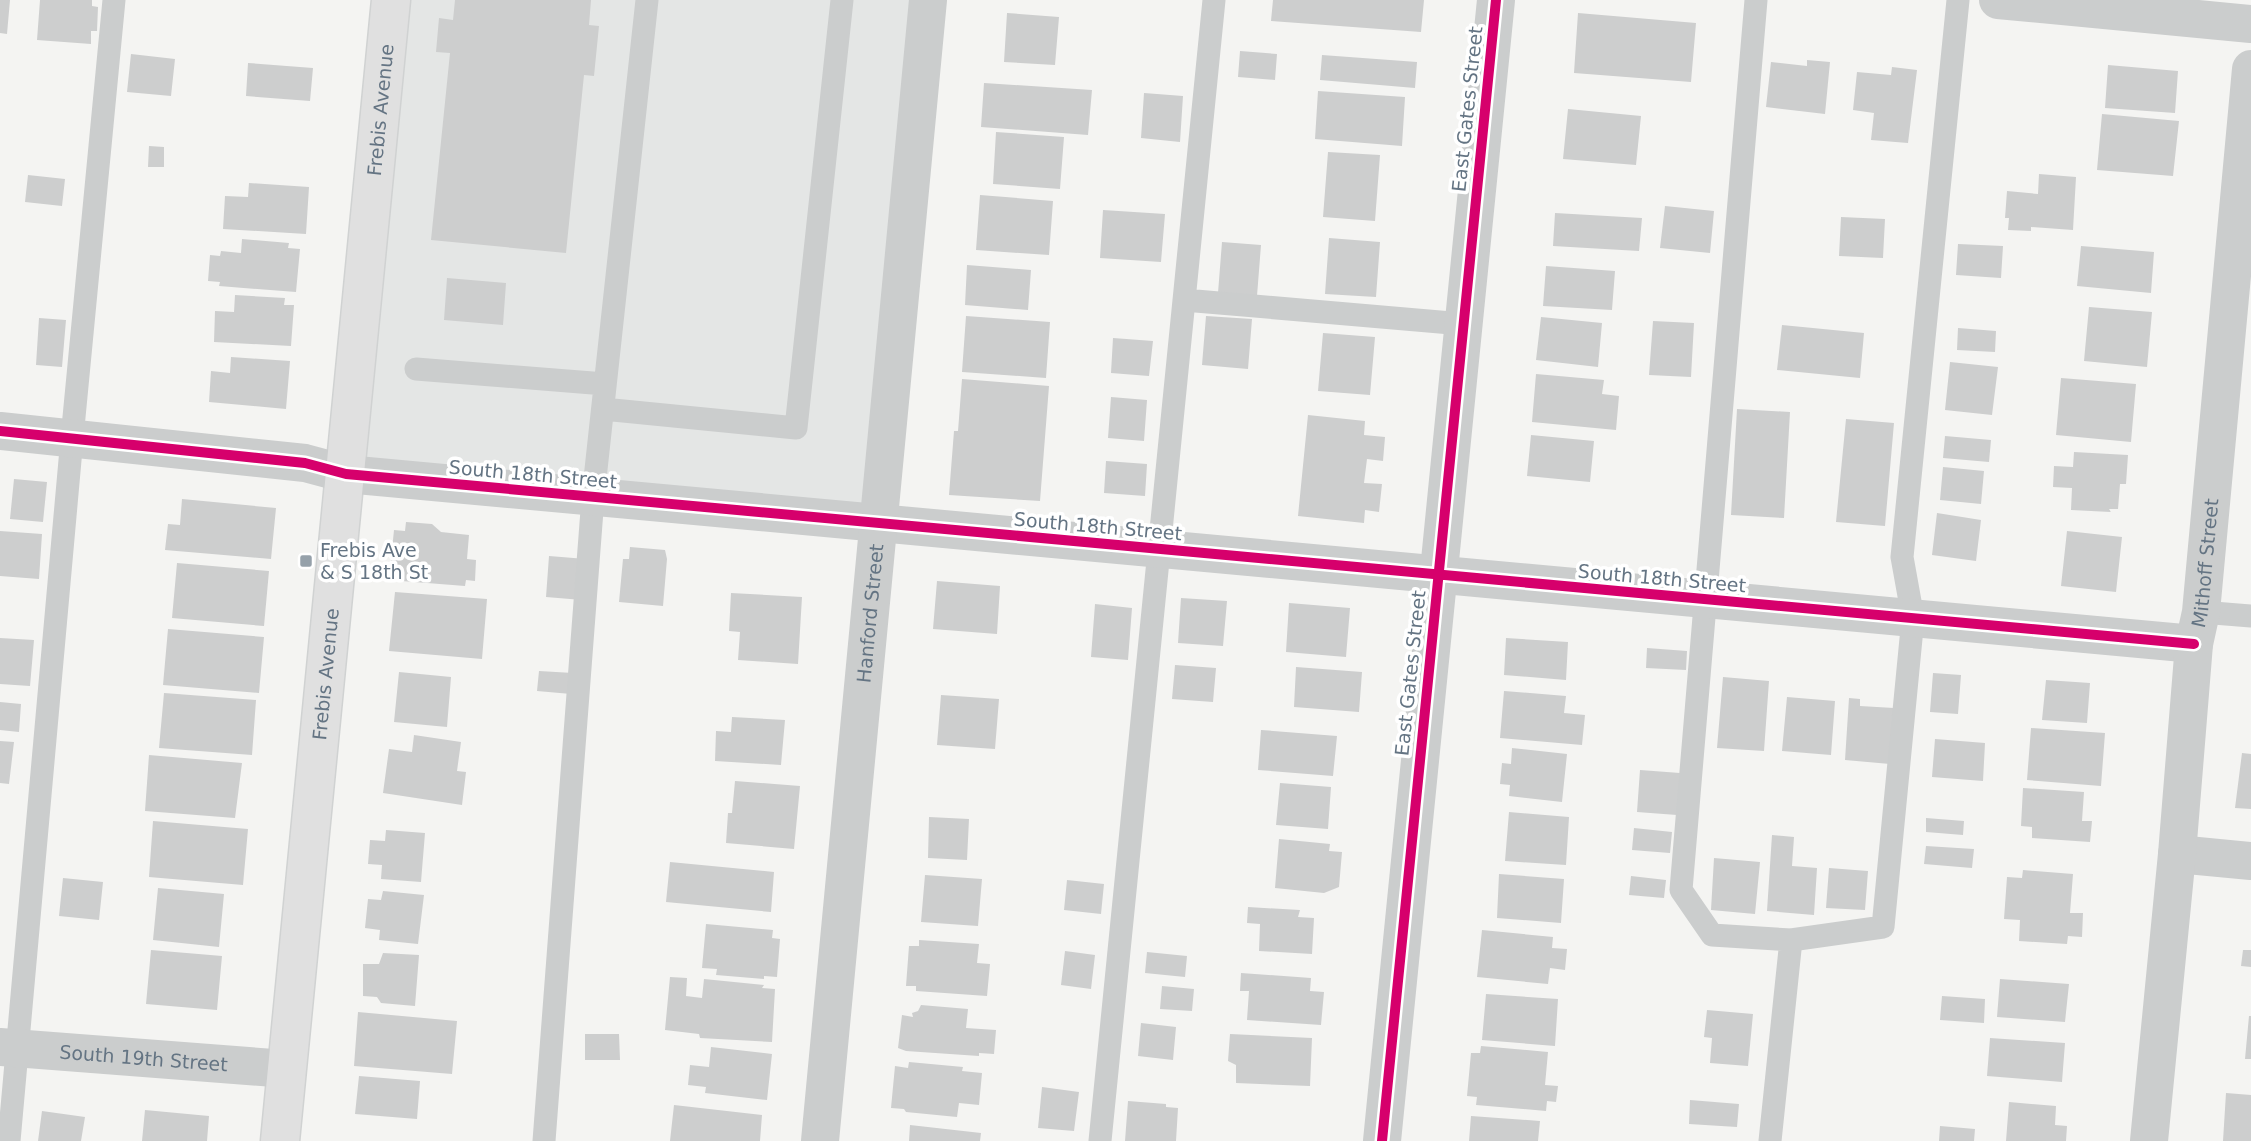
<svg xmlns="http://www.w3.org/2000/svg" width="2251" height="1141" font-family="'DejaVu Sans',sans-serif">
<rect width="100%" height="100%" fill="#f4f4f2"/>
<path fill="#e4e6e5" d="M 391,0 L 936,0 L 882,531 L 343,476 Z"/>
<path fill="#cdcece" d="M 0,0 L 10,0 L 7,34 L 0,33 Z
M 40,0 L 92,0 L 92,6 L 98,7 L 97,31 L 91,31 L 91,44 L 37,40 Z
M 455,0 L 591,0 L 589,25 L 599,26 L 594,76 L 584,75 L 566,253 L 431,240 L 450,53 L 436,52 L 439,18 L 453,20 Z
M 1273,0 L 1424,0 L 1421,32 L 1271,21 Z
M 1007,13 L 1059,17 L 1055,65 L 1004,62 Z
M 1578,13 L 1696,23 L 1691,82 L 1574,73 Z
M 1240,51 L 1277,54 L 1275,80 L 1238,77 Z
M 131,54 L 175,59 L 171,96 L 127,92 Z
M 1322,55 L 1417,62 L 1415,88 L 1320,80 Z
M 1807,60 L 1830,62 L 1825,114 L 1766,107 L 1771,62 L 1807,66 Z
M 248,63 L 313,68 L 310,101 L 246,96 Z
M 2108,65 L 2178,71 L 2175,113 L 2105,108 Z
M 1892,67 L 1917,70 L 1908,143 L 1871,140 L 1874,113 L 1853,110 L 1857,72 L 1891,75 Z
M 984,83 L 1092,90 L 1088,135 L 981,127 Z
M 1318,91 L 1405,97 L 1402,146 L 1315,139 Z
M 1144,93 L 1183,96 L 1180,142 L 1141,138 Z
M 1568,109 L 1641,116 L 1636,165 L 1563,159 Z
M 2102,114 L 2179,121 L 2173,176 L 2097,170 Z
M 996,132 L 1064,137 L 1060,189 L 993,184 Z
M 149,146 L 164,147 L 164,167 L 148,167 Z
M 1328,152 L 1380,155 L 1375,221 L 1323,217 Z
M 2039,174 L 2076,177 L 2073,230 L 2031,227 L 2031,231 L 2008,230 L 2009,218 L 2005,218 L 2007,191 L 2038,194 Z
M 28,175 L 65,179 L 62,206 L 25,202 Z
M 249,183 L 309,187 L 306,234 L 223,229 L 225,196 L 248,197 Z
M 980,195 L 1053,201 L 1049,255 L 976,250 Z
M 1665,206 L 1714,211 L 1710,253 L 1660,248 Z
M 1103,210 L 1165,214 L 1161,262 L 1100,258 Z
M 1555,213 L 1642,218 L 1639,251 L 1553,246 Z
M 1841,217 L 1885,219 L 1883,258 L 1839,256 Z
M 1329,238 L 1380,242 L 1376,297 L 1325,294 Z
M 242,239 L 289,243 L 288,248 L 300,249 L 296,292 L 219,286 L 220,282 L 208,281 L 210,255 L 220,256 L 221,251 L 241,253 Z
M 1222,242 L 1261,245 L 1257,296 L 1218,293 Z
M 1958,244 L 2003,246 L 2001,278 L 1956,275 Z
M 2081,246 L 2154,252 L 2151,293 L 2077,286 Z
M 967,265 L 1031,270 L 1028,310 L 965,305 Z
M 1546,266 L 1615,271 L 1612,310 L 1543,306 Z
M 447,278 L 506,283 L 503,325 L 444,320 Z
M 235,295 L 285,298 L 284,305 L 294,305 L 291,346 L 214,342 L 215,311 L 234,312 Z
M 2089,307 L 2152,312 L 2147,367 L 2084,361 Z
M 966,316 L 1050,322 L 1046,378 L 962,372 Z
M 1206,316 L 1252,319 L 1248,369 L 1202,365 Z
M 1541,317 L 1602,323 L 1598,367 L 1536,360 Z
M 39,318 L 66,320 L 62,367 L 36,365 Z
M 1653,321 L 1694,323 L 1691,377 L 1649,375 Z
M 1782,325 L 1864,333 L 1860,378 L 1777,370 Z
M 1958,328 L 1996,331 L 1995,352 L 1957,350 Z
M 1323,333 L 1375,337 L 1370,395 L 1318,391 Z
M 1113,338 L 1153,341 L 1149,376 L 1111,373 Z
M 231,357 L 290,361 L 286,409 L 209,402 L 211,371 L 230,373 Z
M 1950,362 L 1998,367 L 1992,415 L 1945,410 Z
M 1536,374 L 1604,380 L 1602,394 L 1619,396 L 1616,430 L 1532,422 Z
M 2061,378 L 2136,384 L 2131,442 L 2056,435 Z
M 962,379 L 1049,386 L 1040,501 L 949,495 L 954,431 L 958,431 Z
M 1111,397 L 1147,400 L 1144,441 L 1108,438 Z
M 1737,409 L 1790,412 L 1784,518 L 1731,515 Z
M 1308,415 L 1365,421 L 1364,435 L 1385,437 L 1383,461 L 1367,459 L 1364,483 L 1382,484 L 1379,512 L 1365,510 L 1364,523 L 1298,516 Z
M 1846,419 L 1894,423 L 1885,526 L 1836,522 Z
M 1531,435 L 1594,441 L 1590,482 L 1527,476 Z
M 1945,436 L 1991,440 L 1989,462 L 1943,458 Z
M 2074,452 L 2128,455 L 2126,484 L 2120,484 L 2118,509 L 2109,509 L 2111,512 L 2071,510 L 2072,488 L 2053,487 L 2054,466 L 2073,467 Z
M 1106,461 L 1147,464 L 1145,496 L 1104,493 Z
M 1943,467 L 1984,471 L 1981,504 L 1940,500 Z
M 14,479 L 47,482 L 43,522 L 10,519 Z
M 182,499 L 276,508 L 271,559 L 165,550 L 168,524 L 180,525 Z
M 1937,513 L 1981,520 L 1976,561 L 1932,555 Z
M 406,522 L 432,524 L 441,532 L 469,535 L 467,559 L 476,560 L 475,581 L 466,580 L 465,586 L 389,580 L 394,530 L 405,531 Z
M 0,531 L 42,534 L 39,579 L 0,576 Z
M 2067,531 L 2122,537 L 2116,592 L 2061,586 Z
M 630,547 L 665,550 L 667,559 L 663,606 L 619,602 L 623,559 L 629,559 Z
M 549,556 L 586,559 L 582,600 L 546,597 Z
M 177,563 L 269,571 L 264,626 L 172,618 Z
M 937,581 L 1000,586 L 997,634 L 933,629 Z
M 395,592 L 487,599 L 482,659 L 389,651 Z
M 731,593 L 802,597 L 798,664 L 738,660 L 740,632 L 729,631 Z
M 1181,598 L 1227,601 L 1223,646 L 1178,643 Z
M 1289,603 L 1350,608 L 1346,657 L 1286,652 Z
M 1095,604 L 1132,608 L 1128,660 L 1091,657 Z
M 168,629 L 264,637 L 259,693 L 163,685 Z
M 0,638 L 34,640 L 30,686 L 0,684 Z
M 1506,638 L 1568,642 L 1566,680 L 1504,675 Z
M 1647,648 L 1687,651 L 1686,670 L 1646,668 Z
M 1175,665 L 1216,668 L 1213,702 L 1172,699 Z
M 1296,667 L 1362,672 L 1359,712 L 1294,707 Z
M 539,671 L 573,673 L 571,694 L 537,691 Z
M 399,672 L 451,677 L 447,727 L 394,722 Z
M 1933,673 L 1961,675 L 1958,714 L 1930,712 Z
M 1723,677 L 1769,681 L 1764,751 L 1717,748 Z
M 2046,680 L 2090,683 L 2087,723 L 2042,720 Z
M 1504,691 L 1566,696 L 1564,713 L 1585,715 L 1582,745 L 1500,738 Z
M 164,693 L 256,700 L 252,755 L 159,748 Z
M 941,695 L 999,699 L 995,749 L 937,745 Z
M 1787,697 L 1835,701 L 1831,755 L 1782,751 Z
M 1849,698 L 1860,699 L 1860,706 L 1894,708 L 1890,764 L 1845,760 Z
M 0,702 L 21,704 L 19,732 L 0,730 Z
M 732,717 L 785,720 L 781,765 L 715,761 L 716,731 L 731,732 Z
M 2031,728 L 2105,733 L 2101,786 L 2027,780 Z
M 1261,730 L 1337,736 L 1333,776 L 1258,770 Z
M 414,735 L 461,742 L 457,771 L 466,772 L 462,805 L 383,793 L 389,749 L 412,752 Z
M 1935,739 L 1985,743 L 1983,781 L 1932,777 Z
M 0,741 L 14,742 L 9,784 L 0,783 Z
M 1512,748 L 1567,754 L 1562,802 L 1509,796 L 1510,785 L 1500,784 L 1502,763 L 1511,764 Z
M 2242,753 L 2251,754 L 2251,809 L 2235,808 Z
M 149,755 L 242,763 L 235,818 L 145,811 Z
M 1640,770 L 1680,773 L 1677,815 L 1637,812 Z
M 735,781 L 800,786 L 794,849 L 726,843 L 728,813 L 732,813 Z
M 1280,783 L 1331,787 L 1328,829 L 1276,825 Z
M 2023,788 L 2084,792 L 2082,821 L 2092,821 L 2090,842 L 2032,838 L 2032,827 L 2021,826 Z
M 1509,812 L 1569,817 L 1566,865 L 1505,861 Z
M 929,817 L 969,819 L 967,860 L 928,858 Z
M 1926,818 L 1964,821 L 1963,835 L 1926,832 Z
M 153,821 L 248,829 L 243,885 L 149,877 Z
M 1634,828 L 1672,832 L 1670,853 L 1632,850 Z
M 386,830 L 425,833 L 421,882 L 381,879 L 382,865 L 368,864 L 370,840 L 385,841 Z
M 1772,835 L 1794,837 L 1792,866 L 1817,868 L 1814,915 L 1767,911 Z
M 1279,839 L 1330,844 L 1329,851 L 1342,852 L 1339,887 L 1324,893 L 1275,888 Z
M 1926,846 L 1974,849 L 1972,868 L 1924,864 Z
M 1714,858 L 1760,862 L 1755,914 L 1711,910 Z
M 670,862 L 774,872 L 771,912 L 666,902 Z
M 1829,868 L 1868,871 L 1865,910 L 1826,908 Z
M 2023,870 L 2073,874 L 2070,913 L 2083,913 L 2082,937 L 2068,936 L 2067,944 L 2019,941 L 2020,920 L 2004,919 L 2007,877 L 2022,878 Z
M 1499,874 L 1564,879 L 1561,923 L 1497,918 Z
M 925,875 L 982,879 L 978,926 L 921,922 Z
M 1631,876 L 1666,880 L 1664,898 L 1629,895 Z
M 63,878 L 103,882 L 99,920 L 59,916 Z
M 1067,880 L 1104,884 L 1101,914 L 1064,910 Z
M 158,888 L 224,894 L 219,947 L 153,940 Z
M 383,891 L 424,895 L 418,944 L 379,940 L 380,930 L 365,928 L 368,899 L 381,900 Z
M 1248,907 L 1300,910 L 1298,917 L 1314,918 L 1312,954 L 1259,951 L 1260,924 L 1247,923 Z
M 706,924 L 773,930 L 772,938 L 780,939 L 777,977 L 764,976 L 764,979 L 716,975 L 717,969 L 702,968 Z
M 1482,930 L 1553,937 L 1552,948 L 1567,949 L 1565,970 L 1550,968 L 1548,984 L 1477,977 Z
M 919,940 L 979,944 L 977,963 L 990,964 L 987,996 L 916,991 L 916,986 L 906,986 L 909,946 L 919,946 Z
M 151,950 L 222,956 L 217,1010 L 146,1004 Z
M 2243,950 L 2251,950 L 2251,967 L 2241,966 Z
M 1065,951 L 1095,955 L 1091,989 L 1061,985 Z
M 1147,952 L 1187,956 L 1185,977 L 1145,973 Z
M 383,953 L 419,955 L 415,1006 L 381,1003 L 377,997 L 363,996 L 363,964 L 379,964 Z
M 1241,973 L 1311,978 L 1310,991 L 1324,992 L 1321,1025 L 1247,1020 L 1249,991 L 1240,991 Z
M 670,977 L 687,978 L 686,996 L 702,998 L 704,979 L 764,985 L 762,988 L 775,989 L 772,1042 L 700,1038 L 699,1034 L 665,1030 Z
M 2000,979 L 2069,984 L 2065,1022 L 1997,1017 Z
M 1162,986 L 1194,989 L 1192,1011 L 1160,1009 Z
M 1486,994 L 1558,999 L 1555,1046 L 1482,1040 Z
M 1942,996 L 1985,999 L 1984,1023 L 1940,1020 Z
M 921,1005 L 968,1009 L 966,1028 L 996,1030 L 994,1054 L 979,1053 L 979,1056 L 906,1051 L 898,1048 L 902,1015 L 913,1017 L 912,1013 L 918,1011 Z
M 1707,1010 L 1753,1014 L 1748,1066 L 1710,1063 L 1712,1038 L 1704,1037 Z
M 358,1012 L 457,1021 L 452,1074 L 354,1066 Z
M 2249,1016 L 2251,1016 L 2251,1059 L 2245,1059 Z
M 1141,1023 L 1176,1027 L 1173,1060 L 1138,1056 Z
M 585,1034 L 619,1034 L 620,1060 L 585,1060 Z
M 1230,1034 L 1312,1038 L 1310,1086 L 1236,1083 L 1236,1065 L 1228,1061 Z
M 1990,1038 L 2065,1043 L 2062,1082 L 1987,1076 Z
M 1481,1046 L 1548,1052 L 1545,1085 L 1558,1086 L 1556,1102 L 1547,1101 L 1546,1111 L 1476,1105 L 1477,1097 L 1467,1096 L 1471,1053 L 1480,1053 Z
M 711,1047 L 772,1054 L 767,1100 L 705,1093 L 706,1087 L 688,1085 L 690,1065 L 709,1067 Z
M 909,1062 L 963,1067 L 962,1071 L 982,1073 L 979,1105 L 959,1103 L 957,1117 L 906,1112 L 904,1109 L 891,1108 L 895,1066 L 908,1068 Z
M 359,1076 L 420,1081 L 417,1119 L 355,1114 Z
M 1042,1087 L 1079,1092 L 1074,1131 L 1038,1128 Z
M 2226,1093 L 2251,1095 L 2251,1141 L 2223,1141 Z
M 1690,1100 L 1739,1104 L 1737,1127 L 1689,1124 Z
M 1128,1101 L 1166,1104 L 1166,1107 L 1178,1108 L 1176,1141 L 1125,1141 Z
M 2009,1102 L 2056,1106 L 2055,1125 L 2067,1126 L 2066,1141 L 2006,1141 Z
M 674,1105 L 762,1115 L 760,1141 L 670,1141 Z
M 145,1110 L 209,1116 L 207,1141 L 142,1141 Z
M 42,1111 L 85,1117 L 81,1141 L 38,1141 Z
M 1471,1116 L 1540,1121 L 1538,1141 L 1469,1141 Z
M 910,1125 L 981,1133 L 980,1141 L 909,1141 Z
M 1940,1126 L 1975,1129 L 1974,1141 L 1939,1141 Z"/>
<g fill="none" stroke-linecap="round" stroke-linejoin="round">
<g stroke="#d0d2d2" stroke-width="41">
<g id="secondary">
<path id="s4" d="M 280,1141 L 391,0"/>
</g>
</g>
<path stroke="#cbcdcd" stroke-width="23" d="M 1756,0 L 1681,890 L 1712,935 L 1791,940 L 1770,1141
M 1184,300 L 1463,324
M 416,369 L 605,384
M 603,409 L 796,428 L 842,0
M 2201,612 L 2251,616
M 1791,940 L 1883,927 L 1913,618 L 1902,557 L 1958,0
M 9,1141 L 72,438 L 114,0
M 544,1141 L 593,497 L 647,0
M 1100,1141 L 1214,0"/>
<g stroke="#cbcdcd" stroke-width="38">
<path d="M 1998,0 L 2251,24"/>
<path d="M 0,431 L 305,463 L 346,474 L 2194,644"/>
<path d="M 2177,854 L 2251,861"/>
<path id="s1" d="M 0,1047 L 287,1069"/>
<path id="s2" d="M 820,1141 L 928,0"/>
<path d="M 1382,1141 L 1496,0"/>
<path id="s3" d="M 2149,1141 L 2177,854 L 2194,644 L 2201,612 L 2251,69"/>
</g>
<use href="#secondary" stroke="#e0e0e0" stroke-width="38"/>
<g stroke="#fff" stroke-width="15">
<path id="cycleway" d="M 0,431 L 305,463 L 346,474 L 2194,644
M 1382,1141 L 1496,0"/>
</g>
<use href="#cycleway" stroke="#d6006c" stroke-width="10"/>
</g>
<rect fill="#96a1aa" stroke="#fff" stroke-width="2.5" x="299" y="554" width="14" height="14" rx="3.5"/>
<g text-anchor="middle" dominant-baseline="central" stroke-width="7" stroke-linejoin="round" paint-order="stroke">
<g font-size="19" fill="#647483" stroke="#fff">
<text transform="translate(1467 109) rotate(-84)">East Gates Street</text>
<text stroke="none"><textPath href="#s4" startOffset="1036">Frebis Avenue</textPath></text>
<text transform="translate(533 474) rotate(5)">South 18th Street</text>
<text transform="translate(1098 526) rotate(5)">South 18th Street</text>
<text stroke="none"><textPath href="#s3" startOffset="581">Mithoff Street</textPath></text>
<text transform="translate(1662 578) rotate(5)">South 18th Street</text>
<text stroke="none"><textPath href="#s2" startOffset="530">Hanford Street</textPath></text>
<text transform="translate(1410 673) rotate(-84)">East Gates Street</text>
<text stroke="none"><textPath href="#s4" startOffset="469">Frebis Avenue</textPath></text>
<text stroke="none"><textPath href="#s1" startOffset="144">South 19th Street</textPath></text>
</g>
<g font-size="19" fill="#647483" stroke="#fff" text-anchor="start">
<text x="320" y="550">Frebis Ave<tspan x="320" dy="22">&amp; S 18th St</tspan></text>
</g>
</g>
</svg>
